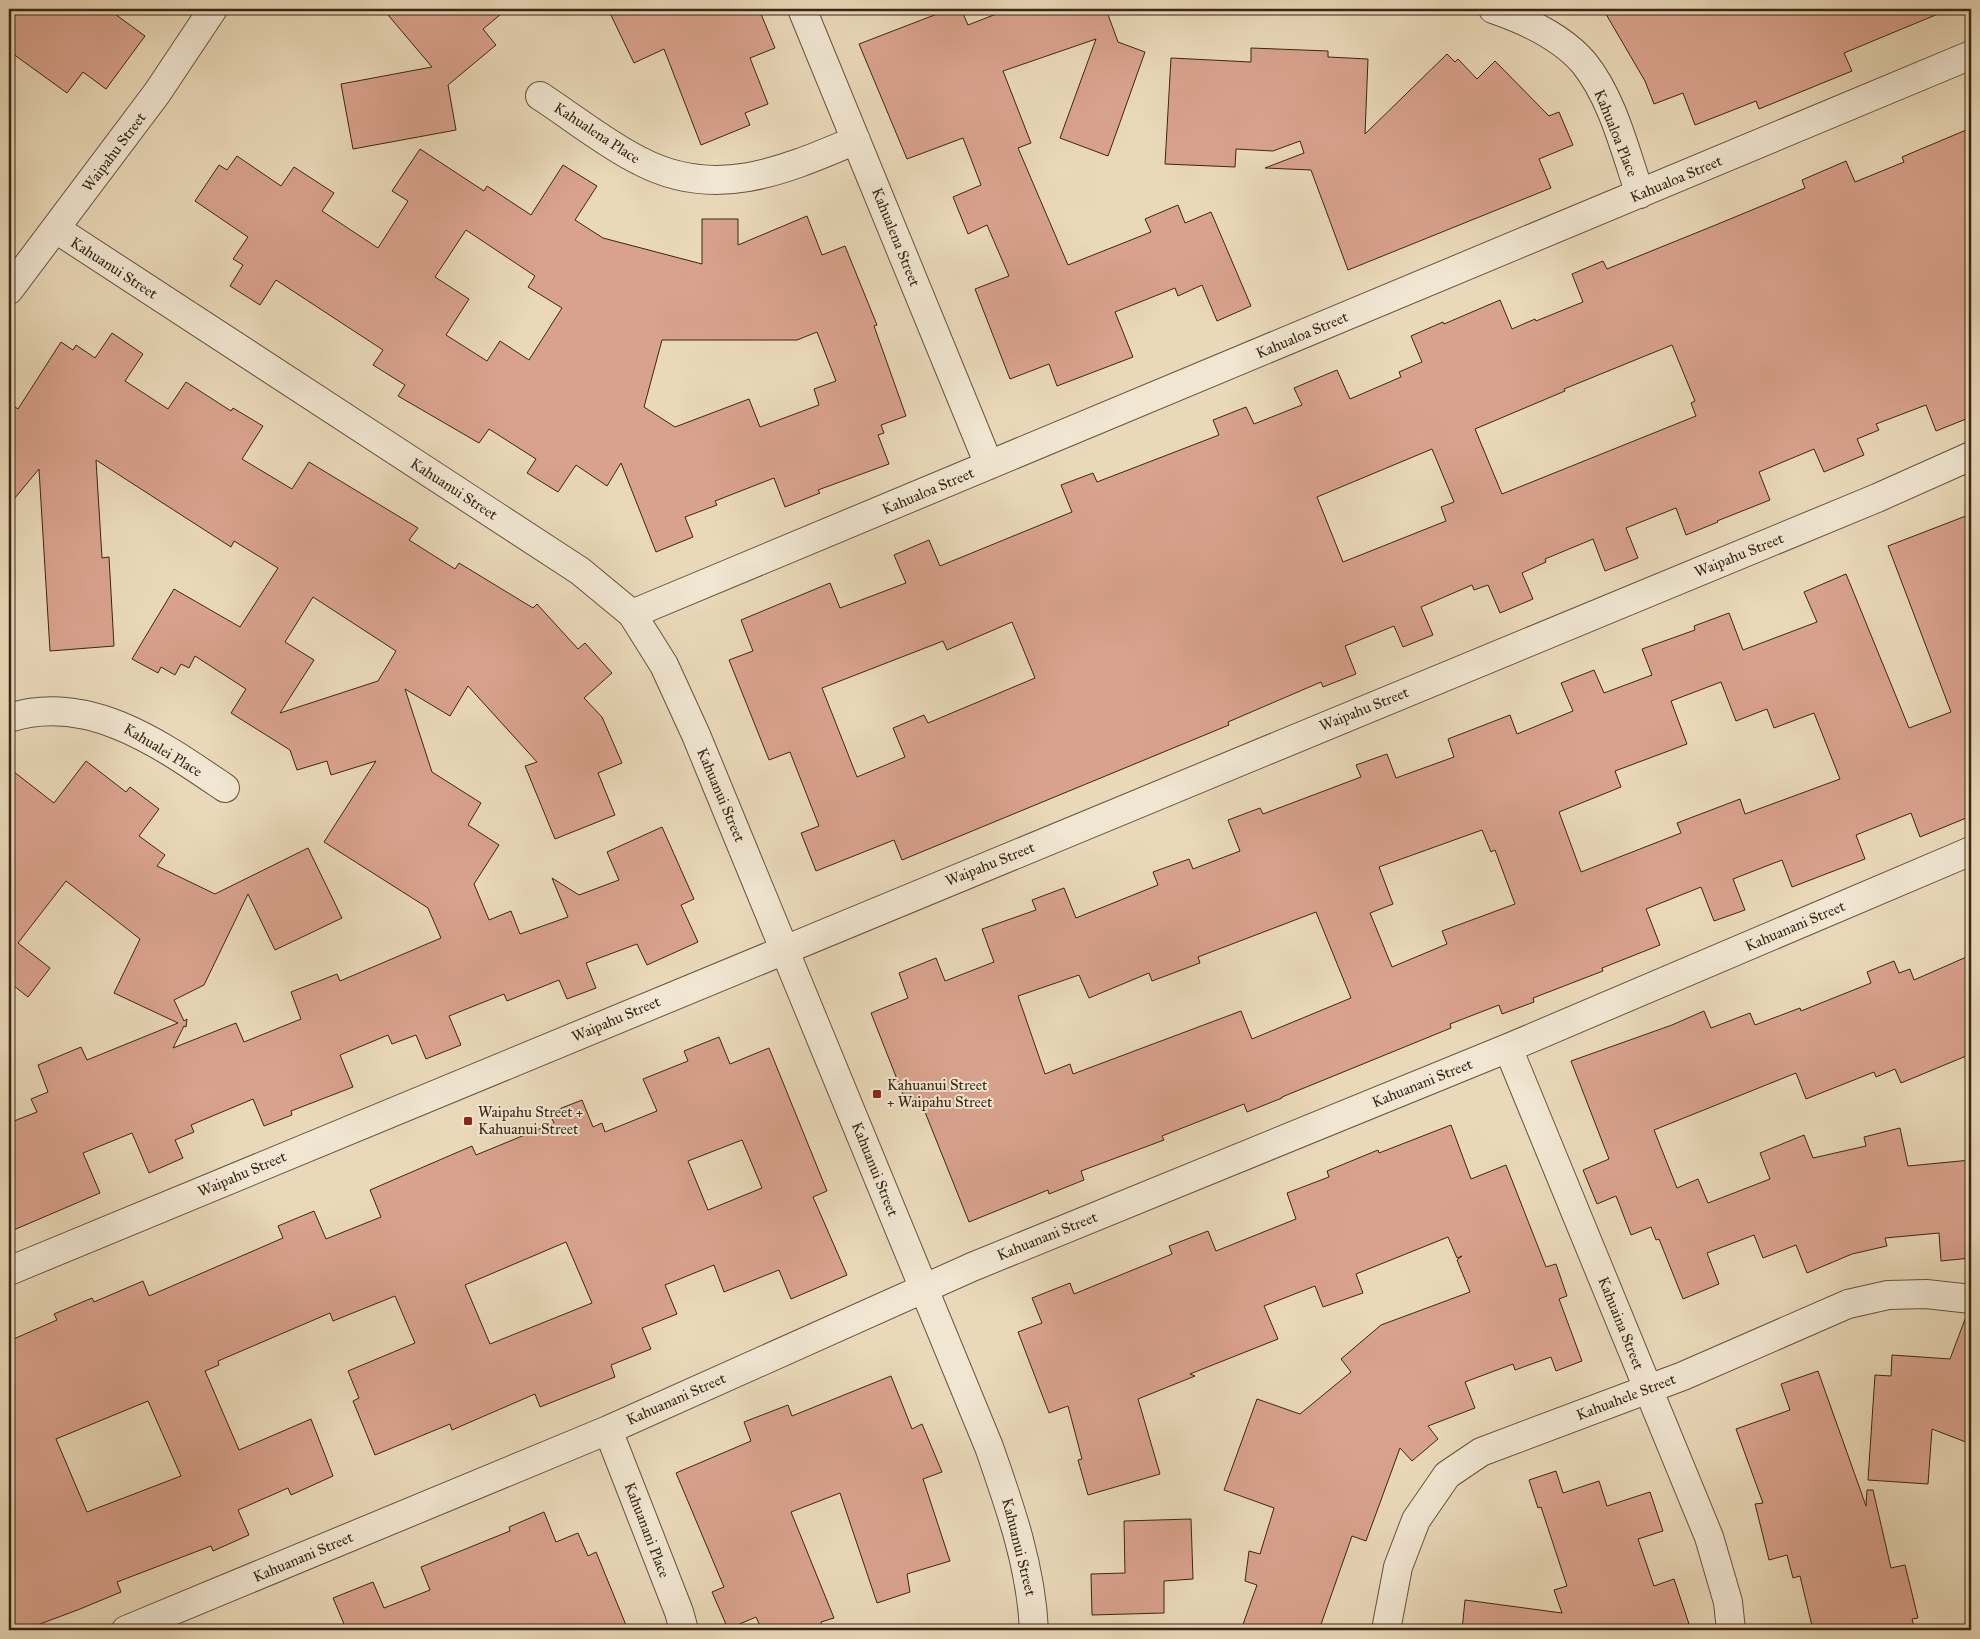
<svg xmlns="http://www.w3.org/2000/svg" width="1980" height="1639" font-family="'IM FELL Great Primer',serif">
<rect width="100%" height="100%" fill="#ead9b9"/>
<filter id="stains"><feTurbulence type="fractalNoise" baseFrequency=".004" numOctaves="4"/><feColorMatrix values="0 0 0 0 .2 0 0 0 0 .09 0 0 0 0 .02 0 0 0 .5 -.17"/></filter>
<radialGradient id="worn" r=".72"><stop offset=".6" stop-color="#630" stop-opacity="0"/><stop offset="1" stop-color="#630" stop-opacity=".3"/></radialGradient>
<path fill="#d9a28d" stroke="#3b2614" fill-rule="evenodd" d="M 9,9 L 108,9 L 145,36 L 106,89 L 83,72 L 67,93 L 9,51 Z
M 383,9 L 507,9 L 483,29 L 496,45 L 448,85 L 456,130 L 353,149 L 341,84 L 432,67 Z
M 608,9 L 759,9 L 775,48 L 750,58 L 768,104 L 745,113 L 750,125 L 701,145 L 664,49 L 634,63 Z
M 950,9 L 961,9 L 968,25 L 1009,9 L 1106,9 L 1118,42 L 1145,52 L 1108,156 L 1060,138 L 1096,39 L 1003,71 L 1031,143 L 1018,148 L 1068,265 L 1151,232 L 1145,219 L 1178,205 L 1185,223 L 1211,212 L 1251,306 L 1217,321 L 1202,285 L 1178,296 L 1175,288 L 1115,312 L 1133,357 L 1057,386 L 1049,364 L 1010,379 L 975,289 L 1009,276 L 987,225 L 968,234 L 953,197 L 981,185 L 963,138 L 907,159 L 859,44 Z
M 1603,9 L 1950,9 L 1844,53 L 1852,71 L 1759,109 L 1756,101 L 1695,125 L 1683,93 L 1654,104 L 1645,81 Z
M 1251,48 L 1328,51 L 1328,57 L 1368,59 L 1365,134 L 1447,54 L 1455,62 L 1458,59 L 1477,79 L 1495,61 L 1549,116 L 1559,112 L 1573,145 L 1539,159 L 1551,188 L 1348,270 L 1311,170 L 1265,168 L 1304,153 L 1300,141 L 1273,151 L 1236,149 L 1235,167 L 1165,164 L 1171,58 L 1251,62 Z
M 1971,128 L 1971,417 L 1936,431 L 1926,405 L 1876,424 L 1879,430 L 1857,439 L 1864,455 L 1824,472 L 1814,449 L 1759,472 L 1770,500 L 1717,521 L 1718,522 L 1686,535 L 1676,508 L 1626,528 L 1638,558 L 1605,571 L 1593,539 L 1545,559 L 1546,562 L 1522,573 L 1533,599 L 1500,613 L 1488,585 L 1474,590 L 1472,585 L 1421,607 L 1433,635 L 1403,647 L 1394,626 L 1345,646 L 1356,674 L 1323,687 L 1321,682 L 1228,722 L 1229,725 L 902,860 L 894,840 L 816,871 L 801,833 L 819,826 L 790,752 L 769,760 L 729,660 L 753,651 L 741,620 L 830,583 L 840,608 L 906,583 L 894,555 L 929,540 L 940,566 L 1072,512 L 1061,485 L 1093,473 L 1097,482 L 1219,435 L 1213,420 L 1246,407 L 1254,424 L 1302,405 L 1294,388 L 1337,370 L 1350,399 L 1401,377 L 1399,372 L 1422,362 L 1411,336 L 1443,322 L 1444,324 L 1500,300 L 1512,329 L 1535,319 L 1536,321 L 1583,302 L 1572,274 L 1603,261 L 1607,269 L 1718,224 L 1805,188 L 1802,180 L 1846,161 L 1855,182 L 1904,162 L 1902,157 ZM 1672,345 L 1695,401 L 1691,403 L 1696,416 L 1502,494 L 1475,429 L 1565,391 L 1564,389 ZM 1432,449 L 1454,502 L 1441,507 L 1446,521 L 1343,562 L 1317,497 ZM 1012,622 L 1035,678 L 928,723 L 924,715 L 893,728 L 905,757 L 857,777 L 822,688 L 943,641 L 947,650 Z
M 420,149 L 484,191 L 487,186 L 531,215 L 563,165 L 597,186 L 575,220 L 603,238 L 702,264 L 702,219 L 738,219 L 738,245 L 807,216 L 822,255 L 845,246 L 877,325 L 874,326 L 906,416 L 881,425 L 884,433 L 878,435 L 889,464 L 818,490 L 820,493 L 785,507 L 774,478 L 715,501 L 717,505 L 685,517 L 693,537 L 656,552 L 621,463 L 607,486 L 576,465 L 558,492 L 527,473 L 536,459 L 489,429 L 479,443 L 398,396 L 405,385 L 373,365 L 383,350 L 276,280 L 260,305 L 230,286 L 243,265 L 233,259 L 248,237 L 195,201 L 219,165 L 227,170 L 237,156 L 281,186 L 294,167 L 334,193 L 322,211 L 378,248 L 408,201 L 392,191 ZM 466,230 L 535,276 L 528,287 L 562,308 L 529,360 L 500,341 L 487,361 L 446,335 L 469,299 L 435,277 ZM 817,332 L 836,381 L 814,389 L 819,405 L 760,427 L 749,399 L 675,427 L 644,407 L 662,340 L 797,340 Z
M 112,333 L 143,354 L 125,381 L 168,409 L 186,382 L 231,411 L 233,408 L 263,426 L 242,459 L 292,489 L 309,462 L 418,528 L 409,540 L 455,569 L 459,563 L 533,608 L 537,604 L 578,649 L 585,643 L 612,673 L 584,698 L 602,717 L 622,763 L 598,773 L 615,815 L 555,839 L 525,766 L 537,762 L 468,686 L 450,716 L 405,689 L 432,772 L 481,803 L 468,825 L 499,845 L 474,884 L 489,920 L 511,911 L 520,934 L 568,917 L 552,878 L 579,895 L 619,880 L 607,852 L 662,827 L 694,899 L 681,905 L 698,942 L 647,965 L 637,944 L 586,963 L 596,988 L 567,999 L 559,980 L 507,1001 L 504,994 L 449,1016 L 461,1045 L 426,1059 L 416,1035 L 392,1044 L 388,1035 L 340,1055 L 353,1087 L 291,1111 L 292,1115 L 264,1126 L 253,1099 L 191,1125 L 194,1132 L 175,1140 L 183,1158 L 149,1173 L 132,1133 L 83,1153 L 100,1193 L 9,1232 L 9,1123 L 37,1112 L 31,1099 L 48,1092 L 38,1065 L 81,1047 L 87,1060 L 178,1023 L 114,993 L 140,939 L 66,881 L 18,943 L 50,968 L 28,997 L 9,982 L 9,768 L 54,803 L 86,761 L 126,792 L 130,787 L 159,809 L 139,836 L 165,855 L 157,866 L 215,894 L 308,848 L 342,918 L 275,950 L 248,894 L 204,985 L 174,1000 L 184,1021 L 187,1019 L 186,1027 L 184,1026 L 173,1048 L 236,1023 L 244,1042 L 301,1019 L 291,992 L 337,974 L 340,981 L 441,938 L 428,908 L 324,842 L 376,761 L 331,775 L 327,761 L 297,770 L 290,750 L 231,713 L 246,689 L 195,656 L 189,668 L 181,664 L 175,675 L 161,667 L 158,673 L 132,659 L 174,589 L 240,627 L 278,568 L 234,541 L 231,547 L 96,460 L 102,558 L 109,557 L 114,646 L 50,651 L 39,469 L 9,505 L 9,403 L 18,409 L 61,342 L 73,350 L 76,345 L 95,358 ZM 313,597 L 396,651 L 378,681 L 280,713 L 314,660 L 285,642 Z
M 1971,514 L 1971,816 L 1920,837 L 1911,813 L 1856,835 L 1865,859 L 1792,887 L 1782,860 L 1733,879 L 1745,910 L 1714,921 L 1701,887 L 1646,909 L 1660,945 L 1602,968 L 1603,971 L 1533,998 L 1534,1002 L 1502,1014 L 1499,1005 L 1450,1024 L 1451,1028 L 1282,1097 L 1282,1098 L 1247,1112 L 1244,1104 L 1195,1123 L 1162,1136 L 1164,1140 L 1081,1171 L 1084,1180 L 1049,1194 L 1048,1190 L 969,1222 L 919,1097 L 906,1102 L 871,1013 L 908,998 L 899,973 L 936,958 L 945,981 L 994,962 L 982,929 L 1036,910 L 1032,900 L 1064,888 L 1076,918 L 1158,885 L 1153,872 L 1189,859 L 1193,869 L 1240,851 L 1228,820 L 1260,808 L 1263,814 L 1361,777 L 1356,765 L 1387,754 L 1396,778 L 1454,757 L 1448,739 L 1510,715 L 1517,734 L 1573,711 L 1561,683 L 1594,670 L 1604,693 L 1652,675 L 1642,649 L 1695,630 L 1694,626 L 1729,613 L 1743,650 L 1817,622 L 1804,592 L 1846,574 L 1909,728 L 1951,712 L 1888,546 ZM 1721,682 L 1736,721 L 1767,709 L 1774,728 L 1814,713 L 1840,779 L 1745,814 L 1740,799 L 1677,823 L 1681,833 L 1581,872 L 1559,812 L 1621,787 L 1615,771 L 1687,744 L 1671,701 ZM 1482,830 L 1491,852 L 1495,850 L 1515,904 L 1442,931 L 1447,944 L 1392,967 L 1370,913 L 1393,904 L 1379,867 ZM 1316,912 L 1351,998 L 1252,1039 L 1241,1011 L 1073,1074 L 1070,1064 L 1045,1074 L 1018,996 L 1079,975 L 1089,998 L 1149,973 L 1152,981 L 1200,963 L 1198,957 Z
M 1971,955 L 1971,1054 L 1901,1083 L 1895,1069 L 1876,1077 L 1874,1072 L 1806,1099 L 1796,1073 L 1654,1130 L 1677,1188 L 1698,1179 L 1708,1203 L 1770,1179 L 1760,1153 L 1804,1135 L 1813,1158 L 1866,1146 L 1864,1137 L 1900,1128 L 1908,1166 L 1971,1160 L 1971,1258 L 1941,1261 L 1939,1233 L 1885,1238 L 1887,1246 L 1852,1254 L 1807,1273 L 1796,1245 L 1763,1258 L 1754,1235 L 1707,1253 L 1719,1284 L 1683,1299 L 1659,1239 L 1656,1240 L 1651,1227 L 1631,1235 L 1616,1196 L 1597,1204 L 1583,1170 L 1609,1159 L 1571,1061 L 1672,1025 L 1704,1011 L 1711,1028 L 1750,1013 L 1755,1025 L 1800,1008 L 1801,1011 L 1871,983 L 1867,972 L 1894,961 L 1899,973 L 1910,969 L 1914,980 Z
M 719,1037 L 730,1064 L 769,1048 L 827,1191 L 813,1197 L 847,1275 L 791,1299 L 779,1270 L 724,1292 L 714,1265 L 665,1285 L 677,1314 L 642,1328 L 651,1349 L 611,1365 L 615,1377 L 540,1407 L 535,1394 L 452,1430 L 450,1424 L 375,1455 L 353,1401 L 359,1398 L 348,1371 L 415,1343 L 395,1296 L 333,1321 L 330,1313 L 218,1361 L 219,1365 L 205,1371 L 239,1450 L 311,1419 L 333,1476 L 291,1495 L 288,1488 L 238,1510 L 249,1535 L 213,1551 L 211,1546 L 117,1582 L 121,1592 L 80,1609 L 24,1630 L 9,1630 L 9,1341 L 57,1320 L 54,1314 L 92,1298 L 94,1302 L 143,1281 L 149,1296 L 283,1238 L 278,1226 L 314,1211 L 326,1239 L 381,1217 L 370,1190 L 472,1146 L 476,1155 L 554,1123 L 549,1113 L 582,1100 L 593,1127 L 602,1123 L 605,1132 L 657,1111 L 643,1079 L 688,1061 L 684,1051 ZM 742,1140 L 762,1188 L 708,1210 L 688,1161 ZM 566,1242 L 592,1303 L 490,1344 L 465,1285 ZM 148,1401 L 181,1476 L 87,1512 L 56,1439 Z
M 1451,1125 L 1471,1179 L 1506,1165 L 1546,1267 L 1556,1264 L 1567,1296 L 1559,1299 L 1582,1361 L 1556,1371 L 1551,1357 L 1515,1370 L 1513,1364 L 1465,1382 L 1475,1408 L 1428,1426 L 1438,1439 L 1412,1461 L 1400,1448 L 1366,1541 L 1352,1536 L 1319,1630 L 1241,1630 L 1257,1585 L 1245,1581 L 1249,1551 L 1260,1554 L 1274,1508 L 1224,1490 L 1257,1399 L 1300,1414 L 1351,1372 L 1341,1359 L 1381,1325 L 1470,1292 L 1457,1260 L 1462,1256 L 1457,1258 L 1448,1237 L 1356,1274 L 1363,1293 L 1323,1307 L 1315,1286 L 1264,1306 L 1278,1339 L 1190,1374 L 1195,1376 L 1138,1399 L 1160,1474 L 1088,1495 L 1078,1460 L 1082,1459 L 1068,1406 L 1049,1413 L 1018,1332 L 1042,1323 L 1032,1298 L 1070,1283 L 1074,1294 L 1172,1254 L 1169,1246 L 1208,1231 L 1216,1251 L 1296,1219 L 1287,1193 L 1329,1177 L 1327,1171 L 1378,1150 L 1379,1153 Z
M 1967,1314 L 1971,1314 L 1971,1444 L 1932,1429 L 1928,1484 L 1868,1480 L 1875,1375 L 1891,1376 L 1892,1355 L 1950,1359 Z
M 1818,1371 L 1866,1506 L 1867,1490 L 1873,1490 L 1891,1568 L 1905,1565 L 1918,1618 L 1912,1619 L 1915,1630 L 1813,1630 L 1800,1576 L 1793,1578 L 1787,1555 L 1769,1560 L 1755,1504 L 1763,1503 L 1736,1429 L 1790,1410 L 1781,1384 Z
M 891,1376 L 912,1429 L 922,1424 L 942,1472 L 923,1479 L 950,1561 L 907,1574 L 910,1592 L 877,1603 L 840,1493 L 791,1512 L 834,1618 L 821,1622 L 822,1630 L 762,1630 L 756,1617 L 728,1629 L 712,1592 L 724,1587 L 676,1473 L 751,1441 L 744,1422 L 788,1405 L 792,1416 Z
M 1556,1471 L 1563,1493 L 1599,1481 L 1607,1506 L 1650,1492 L 1663,1531 L 1638,1539 L 1654,1586 L 1674,1579 L 1691,1630 L 1568,1630 L 1567,1626 L 1566,1630 L 1462,1630 L 1465,1600 L 1562,1613 L 1554,1590 L 1567,1586 L 1541,1507 L 1538,1508 L 1529,1480 Z
M 544,1512 L 556,1542 L 578,1533 L 588,1556 L 596,1552 L 628,1630 L 332,1630 L 332,1628 L 344,1624 L 333,1598 L 373,1582 L 384,1608 L 430,1590 L 421,1567 L 510,1531 L 509,1527 Z
M 1191,1519 L 1193,1579 L 1164,1581 L 1164,1613 L 1092,1615 L 1091,1574 L 1125,1573 L 1124,1521 Z"/>
<g fill="none" stroke-linecap="round" stroke-linejoin="round">
<g stroke="#67533d" stroke-width="30">
<path id="minor" d="M 802,9 L 989,465
M 1493,9 C 1525,20 1561,36 1584,63 C 1613,99 1625,151 1640,194
M 540,96 C 571,116 607,145 640,161 C 716,201 785,170 856,140
M 56,229 L 580,571 L 632,614 L 664,665 L 696,735 L 989,1447 C 1010,1507 1031,1566 1034,1630
M 9,290 L 157,93 L 213,9
M 632,614 L 1971,55
M 9,718 C 89,692 163,746 225,788
M 1508,1048 L 1709,1537 L 1728,1602 L 1731,1630
M 9,1271 L 1877,498 L 1971,456
M 608,1430 L 679,1612 L 684,1630
M 126,1630 L 608,1430 L 972,1267 L 1508,1048 L 1971,851
M 1386,1630 L 1398,1567 L 1416,1520 L 1447,1475 L 1481,1452 L 1683,1376 L 1848,1304 L 1888,1295 L 1926,1294 L 1971,1299"/>
</g>
<use href="#minor" stroke="#f1e6d2" stroke-width="28"/>
</g>
<g fill="#8f2418" stroke="#f1e6d2" stroke-width="2">
<rect x="872" y="1089" width="10" height="10" rx="2.5"/>
<rect x="463" y="1116" width="10" height="10" rx="2.5"/>
</g>
<g text-anchor="middle" dominant-baseline="central" stroke-width="4" stroke-linejoin="round" paint-order="stroke">
<g font-size="15" fill="#3b2614" stroke="#f1e6d2">
<text transform="translate(597 133) rotate(33)">Kahualena Place</text>
<text transform="translate(1616 133) rotate(68)">Kahualoa Place</text>
<text transform="translate(114 152) rotate(-53)">Waipahu Street</text>
<text transform="translate(1676 179) rotate(-23)">Kahualoa Street</text>
<text transform="translate(896 237) rotate(68)">Kahualena Street</text>
<text transform="translate(114 268) rotate(33)">Kahuanui Street</text>
<text transform="translate(1302 335) rotate(-23)">Kahualoa Street</text>
<text transform="translate(454 489) rotate(33)">Kahuanui Street</text>
<text transform="translate(928 491) rotate(-23)">Kahualoa Street</text>
<text transform="translate(1739 555) rotate(-22)">Waipahu Street</text>
<text transform="translate(1364 709) rotate(-22)">Waipahu Street</text>
<text transform="translate(163 750) rotate(31)">Kahualei Place</text>
<text transform="translate(721 795) rotate(67)">Kahuanui Street</text>
<text transform="translate(990 864) rotate(-22)">Waipahu Street</text>
<text transform="translate(1795 926) rotate(-23)">Kahuanani Street</text>
<text transform="translate(616 1019) rotate(-23)">Waipahu Street</text>
<text transform="translate(1422 1083) rotate(-22)">Kahuanani Street</text>
<text transform="translate(875 1169) rotate(68)">Kahuanui Street</text>
<text transform="translate(242 1174) rotate(-23)">Waipahu Street</text>
<text transform="translate(1047 1236) rotate(-22)">Kahuanani Street</text>
<text transform="translate(1621 1323) rotate(68)">Kahuaina Street</text>
<text transform="translate(1626 1397) rotate(-21)">Kahuahele Street</text>
<text transform="translate(676 1399) rotate(-24)">Kahuanani Street</text>
<text transform="translate(647 1530) rotate(69)">Kahuanani Place</text>
<text transform="translate(1019 1547) rotate(76)">Kahuanui Street</text>
<text transform="translate(303 1557) rotate(-23)">Kahuanani Street</text>
</g>
<g font-size="15" fill="#3b2614" stroke="#f1e6d2" text-anchor="start">
<text x="887" y="1085">Kahuanui Street<tspan x="887" dy="17">+ Waipahu Street</tspan></text>
<text x="478" y="1112">Waipahu Street +<tspan x="478" dy="17">Kahuanui Street</tspan></text>
</g>
</g>
<rect width="1980" height="1639" fill="none" stroke="#ead9b9" stroke-width="30"/>
<rect x="10" y="10" width="1960" height="1619" fill="none" stroke="#3b2614" stroke-width="2.5"/>
<rect x="15" y="15" width="1950" height="1609" fill="none" stroke="#3b2614"/>
<rect width="100%" height="100%" filter="url(#stains)"/>
<rect width="100%" height="100%" fill="url(#worn)"/>
</svg>
